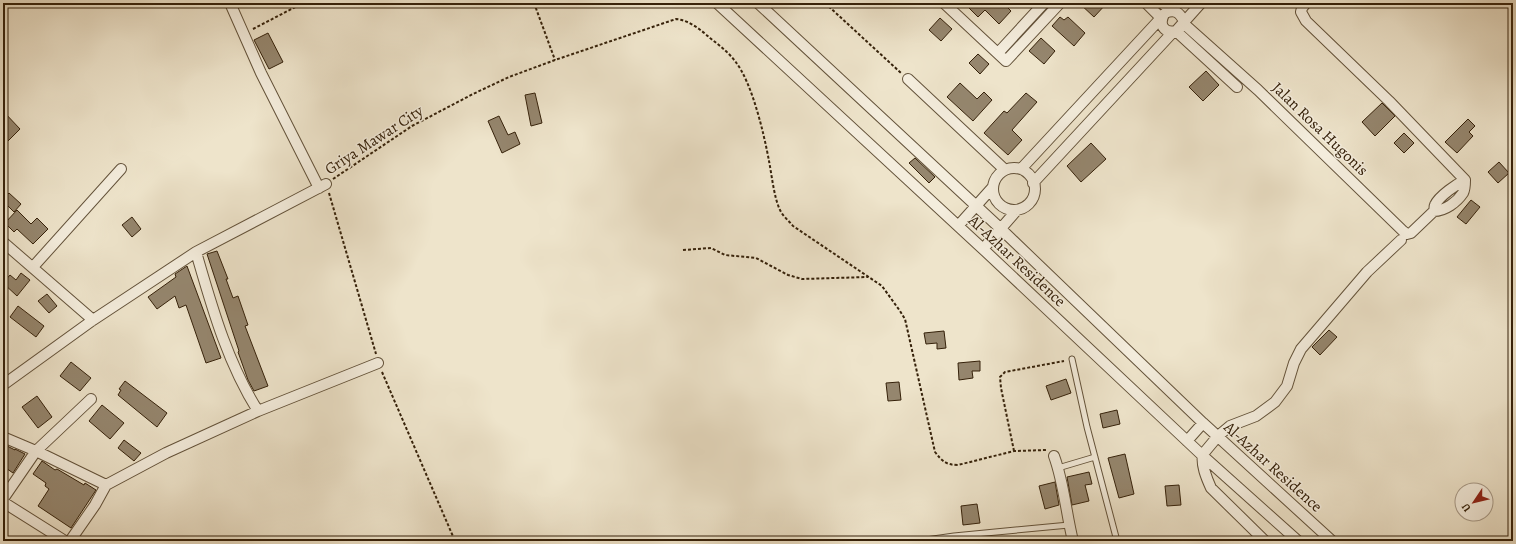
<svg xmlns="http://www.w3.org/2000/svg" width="1516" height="544" font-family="Alegreya,serif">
<rect width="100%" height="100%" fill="#eee4cb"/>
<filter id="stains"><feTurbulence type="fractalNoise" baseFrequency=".005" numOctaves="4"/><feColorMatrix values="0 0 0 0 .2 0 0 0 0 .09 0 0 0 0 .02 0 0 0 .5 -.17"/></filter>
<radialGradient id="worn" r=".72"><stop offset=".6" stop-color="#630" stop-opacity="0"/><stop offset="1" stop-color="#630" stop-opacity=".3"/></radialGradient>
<path fill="#95866e" stroke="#35210a" d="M 964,3 L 1003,3 L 1011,11 L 999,24 L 985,10 L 978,17 Z
M 1079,3 L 1107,3 L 1094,17 Z
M 1060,17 L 1064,20 L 1068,17 L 1085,33 L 1074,46 L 1052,26 Z
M 940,18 L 952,29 L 941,41 L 929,30 Z
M 268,33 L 283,62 L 269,69 L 254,40 Z
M 1041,38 L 1055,51 L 1044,64 L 1029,51 Z
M 978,54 L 989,64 L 980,74 L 969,63 Z
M 1206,71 L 1219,85 L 1203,101 L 1189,87 Z
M 960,83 L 977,99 L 984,92 L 992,100 L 973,121 L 947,97 Z
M 535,93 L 542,123 L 531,126 L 525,95 Z
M 1026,93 L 1037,102 L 1012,130 L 1022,140 L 1008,155 L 984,133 L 1004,111 L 1007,113 Z
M 1382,103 L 1395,116 L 1375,136 L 1362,122 Z
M 3,111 L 20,129 L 8,141 L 3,136 Z
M 499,116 L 508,135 L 515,132 L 520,144 L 502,153 L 488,121 Z
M 1468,119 L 1475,126 L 1469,132 L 1473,136 L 1457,153 L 1445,142 Z
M 1404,133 L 1414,143 L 1404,153 L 1394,143 Z
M 1091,143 L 1106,159 L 1081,182 L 1067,166 Z
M 915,158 L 935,177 L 929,183 L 909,163 Z
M 1499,162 L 1509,173 L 1498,183 L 1488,172 Z
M 9,193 L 21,204 L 14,212 L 3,201 L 3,199 Z
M 1471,200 L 1480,207 L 1466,224 L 1457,217 Z
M 17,210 L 31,224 L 37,218 L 48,229 L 33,244 L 17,229 L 14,232 L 5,223 Z
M 132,217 L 141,229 L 132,237 L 122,225 Z
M 217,251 L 228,279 L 226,279 L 233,298 L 238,296 L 248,325 L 245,326 L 268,386 L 254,391 L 248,380 L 238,352 L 239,351 L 207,254 Z
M 187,266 L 221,358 L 206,363 L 186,305 L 179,308 L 175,296 L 157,309 L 148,297 L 176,277 L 175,274 Z
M 21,273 L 30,280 L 17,296 L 3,283 L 10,275 L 16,280 Z
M 47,294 L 57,306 L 49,313 L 38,301 Z
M 18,306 L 44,326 L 36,337 L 10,317 Z
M 1329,330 L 1337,337 L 1320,355 L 1312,347 Z
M 944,331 L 946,348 L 937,349 L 937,343 L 926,344 L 924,333 Z
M 980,361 L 980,371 L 972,371 L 973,378 L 959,380 L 958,363 Z
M 71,362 L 91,378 L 80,391 L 60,376 Z
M 1066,379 L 1071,393 L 1051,400 L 1046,386 Z
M 125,381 L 167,413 L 157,427 L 118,395 L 121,390 L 119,389 Z
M 899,382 L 901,400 L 888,401 L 886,383 Z
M 37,396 L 52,417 L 38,428 L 22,407 Z
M 102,405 L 124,423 L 110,439 L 89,421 Z
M 1117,410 L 1120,424 L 1103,428 L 1100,414 Z
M 124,440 L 141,453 L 134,461 L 118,448 Z
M 3,444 L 15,450 L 15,449 L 25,454 L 13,473 L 3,466 Z
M 1125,454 L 1134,494 L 1119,498 L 1108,458 Z
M 42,461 L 55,470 L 57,469 L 84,485 L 85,483 L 96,490 L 71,528 L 38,506 L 49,489 L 45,486 L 46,483 L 33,474 Z
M 1089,472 L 1092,484 L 1085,485 L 1089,501 L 1072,505 L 1067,477 Z
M 1055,482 L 1059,505 L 1045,509 L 1039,486 Z
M 1179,485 L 1181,505 L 1167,506 L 1165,486 Z
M 977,504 L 980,523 L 963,525 L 961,506 Z"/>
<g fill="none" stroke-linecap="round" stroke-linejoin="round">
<g stroke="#63523a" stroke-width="7">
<path id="service" d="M 1072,359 L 1087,427 L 1117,541
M 1058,468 L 1095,457
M 919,541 L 954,536 L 1069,525"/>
</g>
<g stroke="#63523a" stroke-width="12">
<path id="minor" d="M 230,3 L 261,73 L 319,188
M 717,3 L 983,249 L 1203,456 L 1298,541
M 758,3 L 1001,229 L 1203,423 L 1332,541
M 944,3 L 1006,61 L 1060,3
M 1162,3 L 1170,10 L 1177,3
M 1184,21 C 1179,12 1175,9 1165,13 C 1158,23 1163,34 1176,31 L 1201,3
M 1183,23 L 1258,90 L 1403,231 L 1407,234 L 1411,233 L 1434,211 C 1445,211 1457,202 1463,193 C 1465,189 1465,184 1465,180 L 1389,101 L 1306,21 L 1301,12 L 1302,8 L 1306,3
M 1176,31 L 1237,87
M 998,53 L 1044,3
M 908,79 L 1004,169
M993 189a21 21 0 1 1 42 0a21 21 0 1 1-42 0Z
M 1021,169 L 1161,18 L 1146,3
M 1033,183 L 1173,32
M 1434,211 C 1435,209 1434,207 1435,205 C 1439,196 1457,184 1465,180
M 958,226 L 992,188
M 3,242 L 93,320
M 983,249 L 1017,210
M 196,252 C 212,307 227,362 258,411
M 33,267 L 121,169
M 3,385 L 93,320 L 196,252 L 326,184
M 3,437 L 36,451 L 91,399
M 1187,441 L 1203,423
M 1054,456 C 1064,483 1066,513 1073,541
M 3,499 L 36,451 L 106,485
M 3,502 L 65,541
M 70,541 L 95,505 L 106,485 L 166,453 L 258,411 L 378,363
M 1265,541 L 1211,488 C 1206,477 1201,465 1203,454 L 1218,436 L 1230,426 L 1256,416 L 1275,402 L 1287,386 L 1294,363 L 1301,349 L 1367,272 L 1401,240"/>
</g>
<path stroke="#35210a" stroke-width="2" stroke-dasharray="3 2" stroke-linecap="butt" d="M 534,3 L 555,60
M 825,3 L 901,73
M 253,29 L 303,3
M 333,179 L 412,126 L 473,94 L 509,77 L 555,60 L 676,19 C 689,20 701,30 710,38 C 719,45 728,52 735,61 C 752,82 764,134 769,161 C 772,176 774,199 781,212 C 784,217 789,221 793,226 L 882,286 L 900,311 L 905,319 L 935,452 C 942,461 946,465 958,465 L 1014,451 L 1047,450
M 329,193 L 376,354
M 683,250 L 711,248 L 725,255 L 756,258 L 788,275 L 802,279 L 868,277
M 382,372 L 455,541
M 1014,451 L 1001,388 L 1000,377 L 1005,372 L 1064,361"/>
<use href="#service" stroke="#f4eddd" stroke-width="5"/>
<use href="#minor" stroke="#f4eddd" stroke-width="10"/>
</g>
<g text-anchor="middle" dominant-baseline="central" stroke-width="3" stroke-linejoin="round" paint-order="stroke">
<g font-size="16" fill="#35210a" stroke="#f4eddd">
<text transform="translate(1320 129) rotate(44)">Jalan Rosa Hugonis</text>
<text transform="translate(374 140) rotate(-33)">Griya Mawar City</text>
<text transform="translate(1017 261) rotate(43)">Al-Azhar Residence</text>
<text transform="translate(1273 467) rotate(42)">Al-Azhar Residence</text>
</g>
</g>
<rect width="1516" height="544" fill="none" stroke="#eee4cb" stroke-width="16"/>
<rect x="4" y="4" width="1508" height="536" fill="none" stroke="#35210a" stroke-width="2"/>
<rect x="8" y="8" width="1500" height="528" fill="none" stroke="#35210a"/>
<g transform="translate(1474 502) rotate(235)"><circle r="19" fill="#f4eddd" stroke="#a89b89"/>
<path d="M0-3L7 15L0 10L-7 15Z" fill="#8f2418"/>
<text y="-6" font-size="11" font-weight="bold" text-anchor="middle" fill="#35210a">U</text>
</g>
<rect width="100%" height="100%" filter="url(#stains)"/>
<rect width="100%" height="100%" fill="url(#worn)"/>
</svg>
